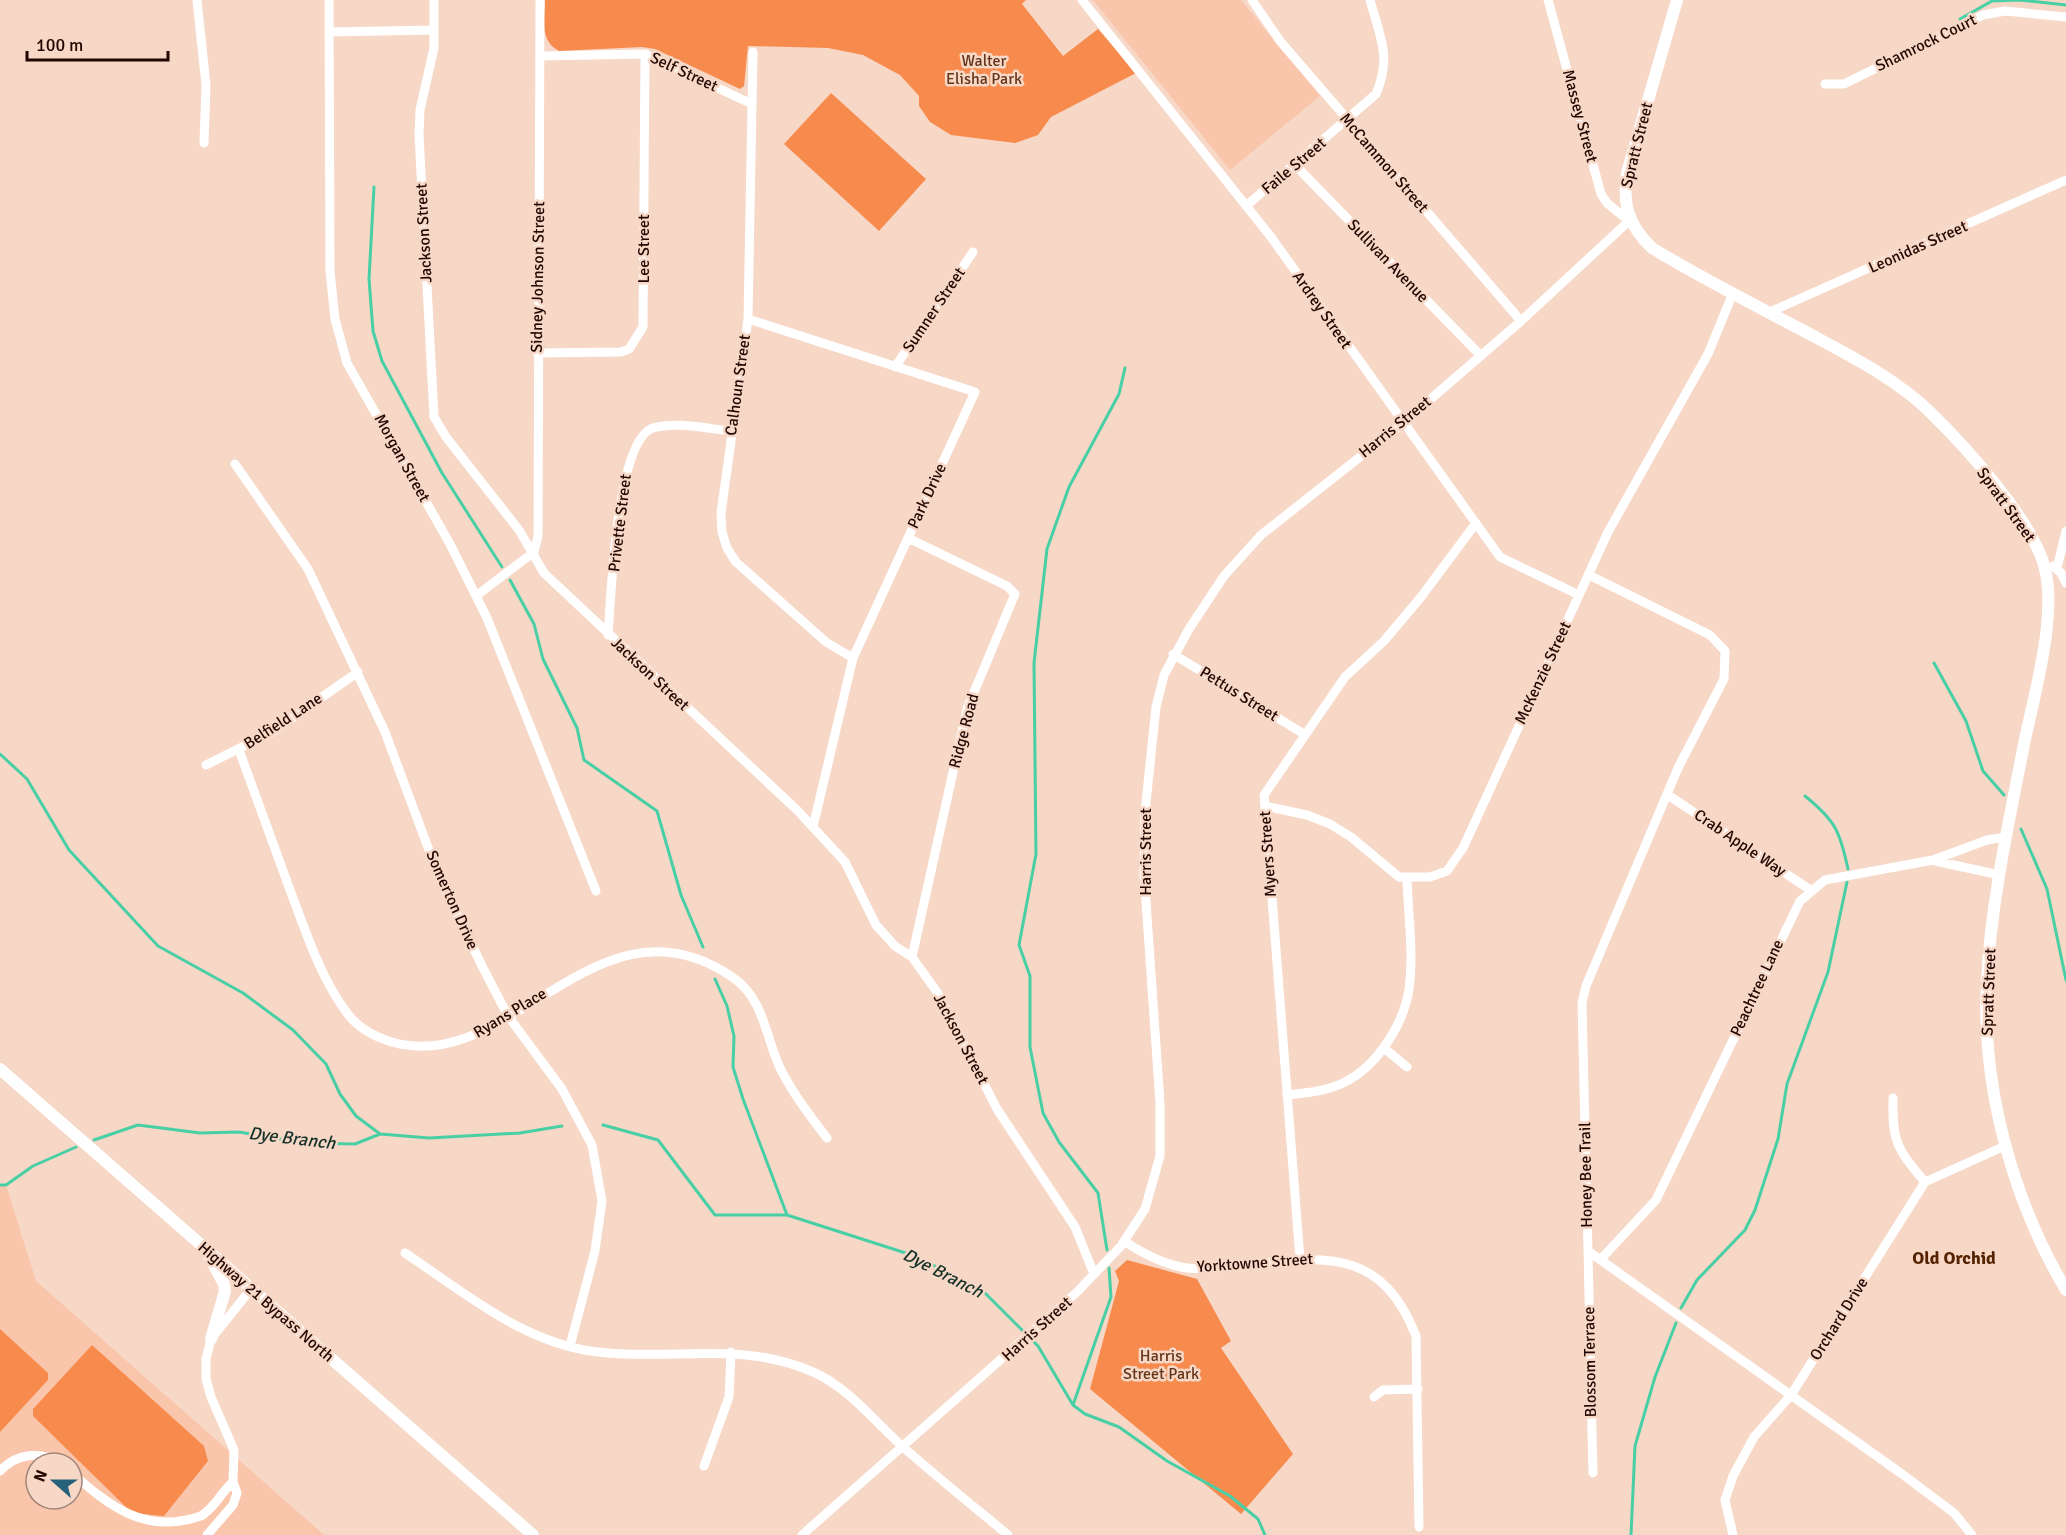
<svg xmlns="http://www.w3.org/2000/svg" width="2066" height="1535" font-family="Signika,sans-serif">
<rect width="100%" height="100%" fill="#f7d7c6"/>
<path fill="#fac6ab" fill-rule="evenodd" d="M 1093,0 L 1241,0 L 1320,96 L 1230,170 Z
M 0,1185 L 6,1185 L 36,1281 L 324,1535 L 0,1535 ZM 36,1463 L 72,1463 L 72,1499 L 36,1499 Z"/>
<path fill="#f78b4e" d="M 545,0 L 1026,0 L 1022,4 L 1063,56 L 1098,29 L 1136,73 L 1051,117 L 1038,135 L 1015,143 L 951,135 L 930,122 L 919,106 L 919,96 L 900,75 L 863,55 L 828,48 L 748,46 L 744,86 L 740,89 L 655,49 L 642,47 L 559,51 C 539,41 545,19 545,0 Z
M 831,93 L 926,179 L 879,231 L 784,144 Z
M 1127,1260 L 1197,1279 L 1231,1341 L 1221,1348 L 1293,1454 L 1241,1514 L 1090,1389 L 1119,1281 L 1115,1271 Z
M 0,1329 L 48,1373 L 48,1380 L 0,1432 Z
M 92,1345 L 204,1446 L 208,1461 L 164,1516 L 132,1513 L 33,1416 L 33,1409 Z"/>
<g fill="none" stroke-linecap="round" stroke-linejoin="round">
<path stroke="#49cfa5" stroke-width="3" d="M 1960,19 L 1992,1 L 2020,0 L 2066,5
M 374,187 L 369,279 L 373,331 L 382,361 L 442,473 L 502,567
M 510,580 L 534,624 L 543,659 L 577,728 L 584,760 L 657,811 L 681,895 L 703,947
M 1934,663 L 1966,721 L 1983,771 L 2004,795
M 0,754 L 27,779 L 69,850 L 158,946 L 243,993 L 293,1030 L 326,1064 L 340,1094 L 356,1116 L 380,1134
M 1805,796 C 1836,821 1840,832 1848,869
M 2021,829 L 2047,889 L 2066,980
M 715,979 L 727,1006 L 734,1036 L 733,1067 L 743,1099 L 787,1215
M 603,1125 L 658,1140 L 715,1215 L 787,1215 L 915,1256 L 982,1290 L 1038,1346 L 1073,1405 L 1085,1414 L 1119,1427 L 1167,1461 L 1230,1496 L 1258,1519 L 1265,1535
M 94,1140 L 138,1125 L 200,1133 L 239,1132 L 304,1143 L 355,1144 L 380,1134 L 429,1138 L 520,1133 L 562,1126
M 0,1185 L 6,1185 L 33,1166 L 76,1147
M 1107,1250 L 1098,1193 L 1059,1142 L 1043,1113 L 1030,1047 L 1030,976 L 1019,945 L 1036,854 L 1034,663 L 1047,549 L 1069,487 L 1119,394 L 1125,368
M 1681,1308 L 1697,1280 L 1745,1230 L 1755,1210 L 1778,1139 L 1787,1084 L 1828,972 L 1847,882
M 1073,1405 L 1111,1297 L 1109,1268
M 1631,1535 L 1635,1446 L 1655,1377 L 1676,1323"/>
<path stroke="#fff" stroke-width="9" d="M 197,0 L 206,85 L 204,143
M 329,0 L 330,271 L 335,319 L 347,363 L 450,544 L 487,618 L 596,891
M 434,0 L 434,48 L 420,110 L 419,135 L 434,417 L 446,437 L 519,530 L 544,573 L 798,811 L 845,862 L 876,925 L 895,946 L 912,957 L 937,992 L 997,1109 L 1075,1227 L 1094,1274
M 1082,0 L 1271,237 L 1500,557 L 1579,595
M 1252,0 L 1280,41 L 1521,321
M 329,32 L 434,30
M 753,52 L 748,319 L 721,513 L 722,532 L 727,548 L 736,562 L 826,642 L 853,658
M 542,56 L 645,54 L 752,104
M 1825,84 L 1844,84 L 1983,15 L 2005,11 L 2066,17
M 1295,165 L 1481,356
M 1246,206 L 1376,94 C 1392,57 1380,37 1370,0
M 1770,312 L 2066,180
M 748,319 L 975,392 L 853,658 L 813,827
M 537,353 L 621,352 L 629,349 L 643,327 L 645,54
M 895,367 L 973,252
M 235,464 L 308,569 L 385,732 L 439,877 L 482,966 L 508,1016 L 562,1089 L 592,1145 L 602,1201 L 595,1251 L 570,1346
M 908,538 L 1007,586 L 1015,594 L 967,709 L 912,957
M 2053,566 L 2061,573 L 2066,583
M 2057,568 L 2066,531
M 1589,575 L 1710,635 L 1725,651 L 1724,679 L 1678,768 L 1586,986 L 1582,1003 L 1588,1251 L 1902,1474 L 1954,1513 L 1972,1535
M 476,596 L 534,552 L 538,536 L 540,0
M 608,635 C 611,598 616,440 653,428 C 676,421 708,429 731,431
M 1173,654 L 1304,734
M 239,750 C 256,797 273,843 290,890 C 306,932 320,977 347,1013 C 358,1028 375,1037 392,1042 C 512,1077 599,882 735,979 C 765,1001 766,1040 781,1070 C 794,1095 810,1116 827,1138
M 206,765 L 272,732 L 358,672
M 1668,795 L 1812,891
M 1265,806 L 1307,815 L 1330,824 L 1351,837 L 1399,877 L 1430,877 L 1447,871 L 1463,848 L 1608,532 L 1708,354 L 1733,293
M 1935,861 L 2000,875
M 1384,1048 L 1407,1067
M 1287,1095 C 1306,1093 1328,1091 1345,1082 C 1377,1066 1404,1024 1409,989 C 1414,953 1408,914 1407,878
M 1893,1098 C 1892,1142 1897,1149 1925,1182
M 1124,1241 C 1142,1253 1165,1265 1187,1268 C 1205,1270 1224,1267 1242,1265 C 1322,1257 1381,1246 1416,1336 L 1419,1527
M 1588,1251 L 1593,1473
M 405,1253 C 465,1293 523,1343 597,1352 C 673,1361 739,1340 813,1372 C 848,1387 875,1422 903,1447 C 937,1477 973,1506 1008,1535
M 1300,1259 L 1264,795 L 1345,677 L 1384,641 L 1421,597 L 1476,523
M 1600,1260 L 1656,1200 L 1800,901 L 1825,880 L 1933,860 L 1987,840 L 2006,837
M 1374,1397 L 1383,1390 L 1418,1389
M 704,1466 L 729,1397 L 731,1352
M 0,1471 C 17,1453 40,1451 61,1463
M 72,1473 C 110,1507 146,1535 201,1516 C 215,1508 221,1492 233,1482
M 207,1535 L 233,1505 L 237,1493 L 233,1482 L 234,1450 L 211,1397 L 206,1379 L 206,1359 L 211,1339 L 251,1289
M 802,1535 L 1077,1292 L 1121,1246 L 1145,1209 L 1160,1156 L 1160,1103 L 1144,873 L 1145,812 L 1156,707 L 1164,675 L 1189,629 L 1224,576 L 1261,535 L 1403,423 L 1521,321 L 1629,221 L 1607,203 L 1601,194 L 1548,0
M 1733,1535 L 1725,1500 L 1733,1476 L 1754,1437 L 1791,1395 L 1925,1182 L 2007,1145"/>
<path stroke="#fff" stroke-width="12" d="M 1677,0 L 1627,173 C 1622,205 1629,226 1652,248 C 1706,281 1763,309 1819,339 C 1858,360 1898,381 1930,412 C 1965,446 2034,522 2045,569 C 2057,616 2034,696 2024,744 C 2009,822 1991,901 1987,981 C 1981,1086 2013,1201 2066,1290
M 0,1069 L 533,1535
M 209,1256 L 224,1284 L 225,1291 L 211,1339"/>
</g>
<g text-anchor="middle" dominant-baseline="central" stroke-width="5" stroke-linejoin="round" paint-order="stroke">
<g font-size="16" fill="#210700" stroke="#f7d7c6">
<text transform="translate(1926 43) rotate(-26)">Shamrock Court</text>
<text transform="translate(684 72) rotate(25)">Self Street</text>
<text transform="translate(1580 116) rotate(75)">Massey Street</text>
<text transform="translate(1637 145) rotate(-76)">Spratt Street</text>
<text transform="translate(1384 163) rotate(49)">McCammon Street</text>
<text transform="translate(1294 166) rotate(-40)">Faile Street</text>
<text transform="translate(424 233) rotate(-93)">Jackson Street</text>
<text transform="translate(1918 247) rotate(-24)">Leonidas Street</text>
<text transform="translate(644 249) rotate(-90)">Lee Street</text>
<text transform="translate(1388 261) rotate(46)">Sullivan Avenue</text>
<text transform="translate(538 277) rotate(-89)">Sidney Johnson Street</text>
<text transform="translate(934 310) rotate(-56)">Sumner Street</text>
<text transform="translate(1322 310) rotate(55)">Ardrey Street</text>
<text transform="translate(738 385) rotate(-82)">Calhoun Street</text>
<text transform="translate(1395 427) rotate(-39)">Harris Street</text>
<text transform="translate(402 458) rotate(61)">Morgan Street</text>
<text transform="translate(927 496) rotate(-65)">Park Drive</text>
<text transform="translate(2006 505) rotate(54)">Spratt Street</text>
<text transform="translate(620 523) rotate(-83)">Privette Street</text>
<text transform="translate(1543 673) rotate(-65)">McKenzie Street</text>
<text transform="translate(650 674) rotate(43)">Jackson Street</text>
<text transform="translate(1239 694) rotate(32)">Pettus Street</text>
<text transform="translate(283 721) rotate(-33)">Belfield Lane</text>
<text transform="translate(964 731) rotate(-75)">Ridge Road</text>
<text transform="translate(1740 843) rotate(34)">Crab Apple Way</text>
<text transform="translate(1146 852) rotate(-90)">Harris Street</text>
<text transform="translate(1268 854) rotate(-94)">Myers Street</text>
<text transform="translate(452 900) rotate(66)">Somerton Drive</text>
<text transform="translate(1757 988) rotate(-65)">Peachtree Lane</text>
<text transform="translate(1989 992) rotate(-88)">Spratt Street</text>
<text transform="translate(510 1013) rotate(-31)">Ryans Place</text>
<text transform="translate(961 1039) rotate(62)">Jackson Street</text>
<text transform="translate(1586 1175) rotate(-91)">Honey Bee Trail</text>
<text transform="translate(1255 1263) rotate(-4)">Yorktowne Street</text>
<text transform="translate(266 1302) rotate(41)">Highway 21 Bypass North</text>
<text transform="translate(1839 1319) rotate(-58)">Orchard Drive</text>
<text transform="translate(1037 1329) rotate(-42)">Harris Street</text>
<text transform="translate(1590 1362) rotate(-91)">Blossom Terrace</text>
</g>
<g font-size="16" fill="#633419" stroke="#f7d7c6">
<text x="984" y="61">Walter<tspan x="984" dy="18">Elisha Park</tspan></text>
<text x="1161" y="1356">Harris<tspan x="1161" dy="18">Street Park</tspan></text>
</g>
<g font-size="18" font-style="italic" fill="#153127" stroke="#f7d7c6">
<text transform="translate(292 1138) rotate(7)">Dye Branch</text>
<text transform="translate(943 1273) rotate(27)">Dye Branch</text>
</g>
<g font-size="18" font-weight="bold" fill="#552302" stroke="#f7d7c6">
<text x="1954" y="1258">Old Orchid</text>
</g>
</g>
<g transform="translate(54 1481) rotate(291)"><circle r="28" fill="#f7d7c6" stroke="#a18477" stroke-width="1.5"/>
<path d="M0-4.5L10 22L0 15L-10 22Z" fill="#27627a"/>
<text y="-9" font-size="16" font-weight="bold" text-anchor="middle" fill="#210700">N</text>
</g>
<path d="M27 51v9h141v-9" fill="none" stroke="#210700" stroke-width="3"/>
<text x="36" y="51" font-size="18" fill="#210700" stroke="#f7d7c6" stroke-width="4.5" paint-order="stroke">100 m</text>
</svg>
